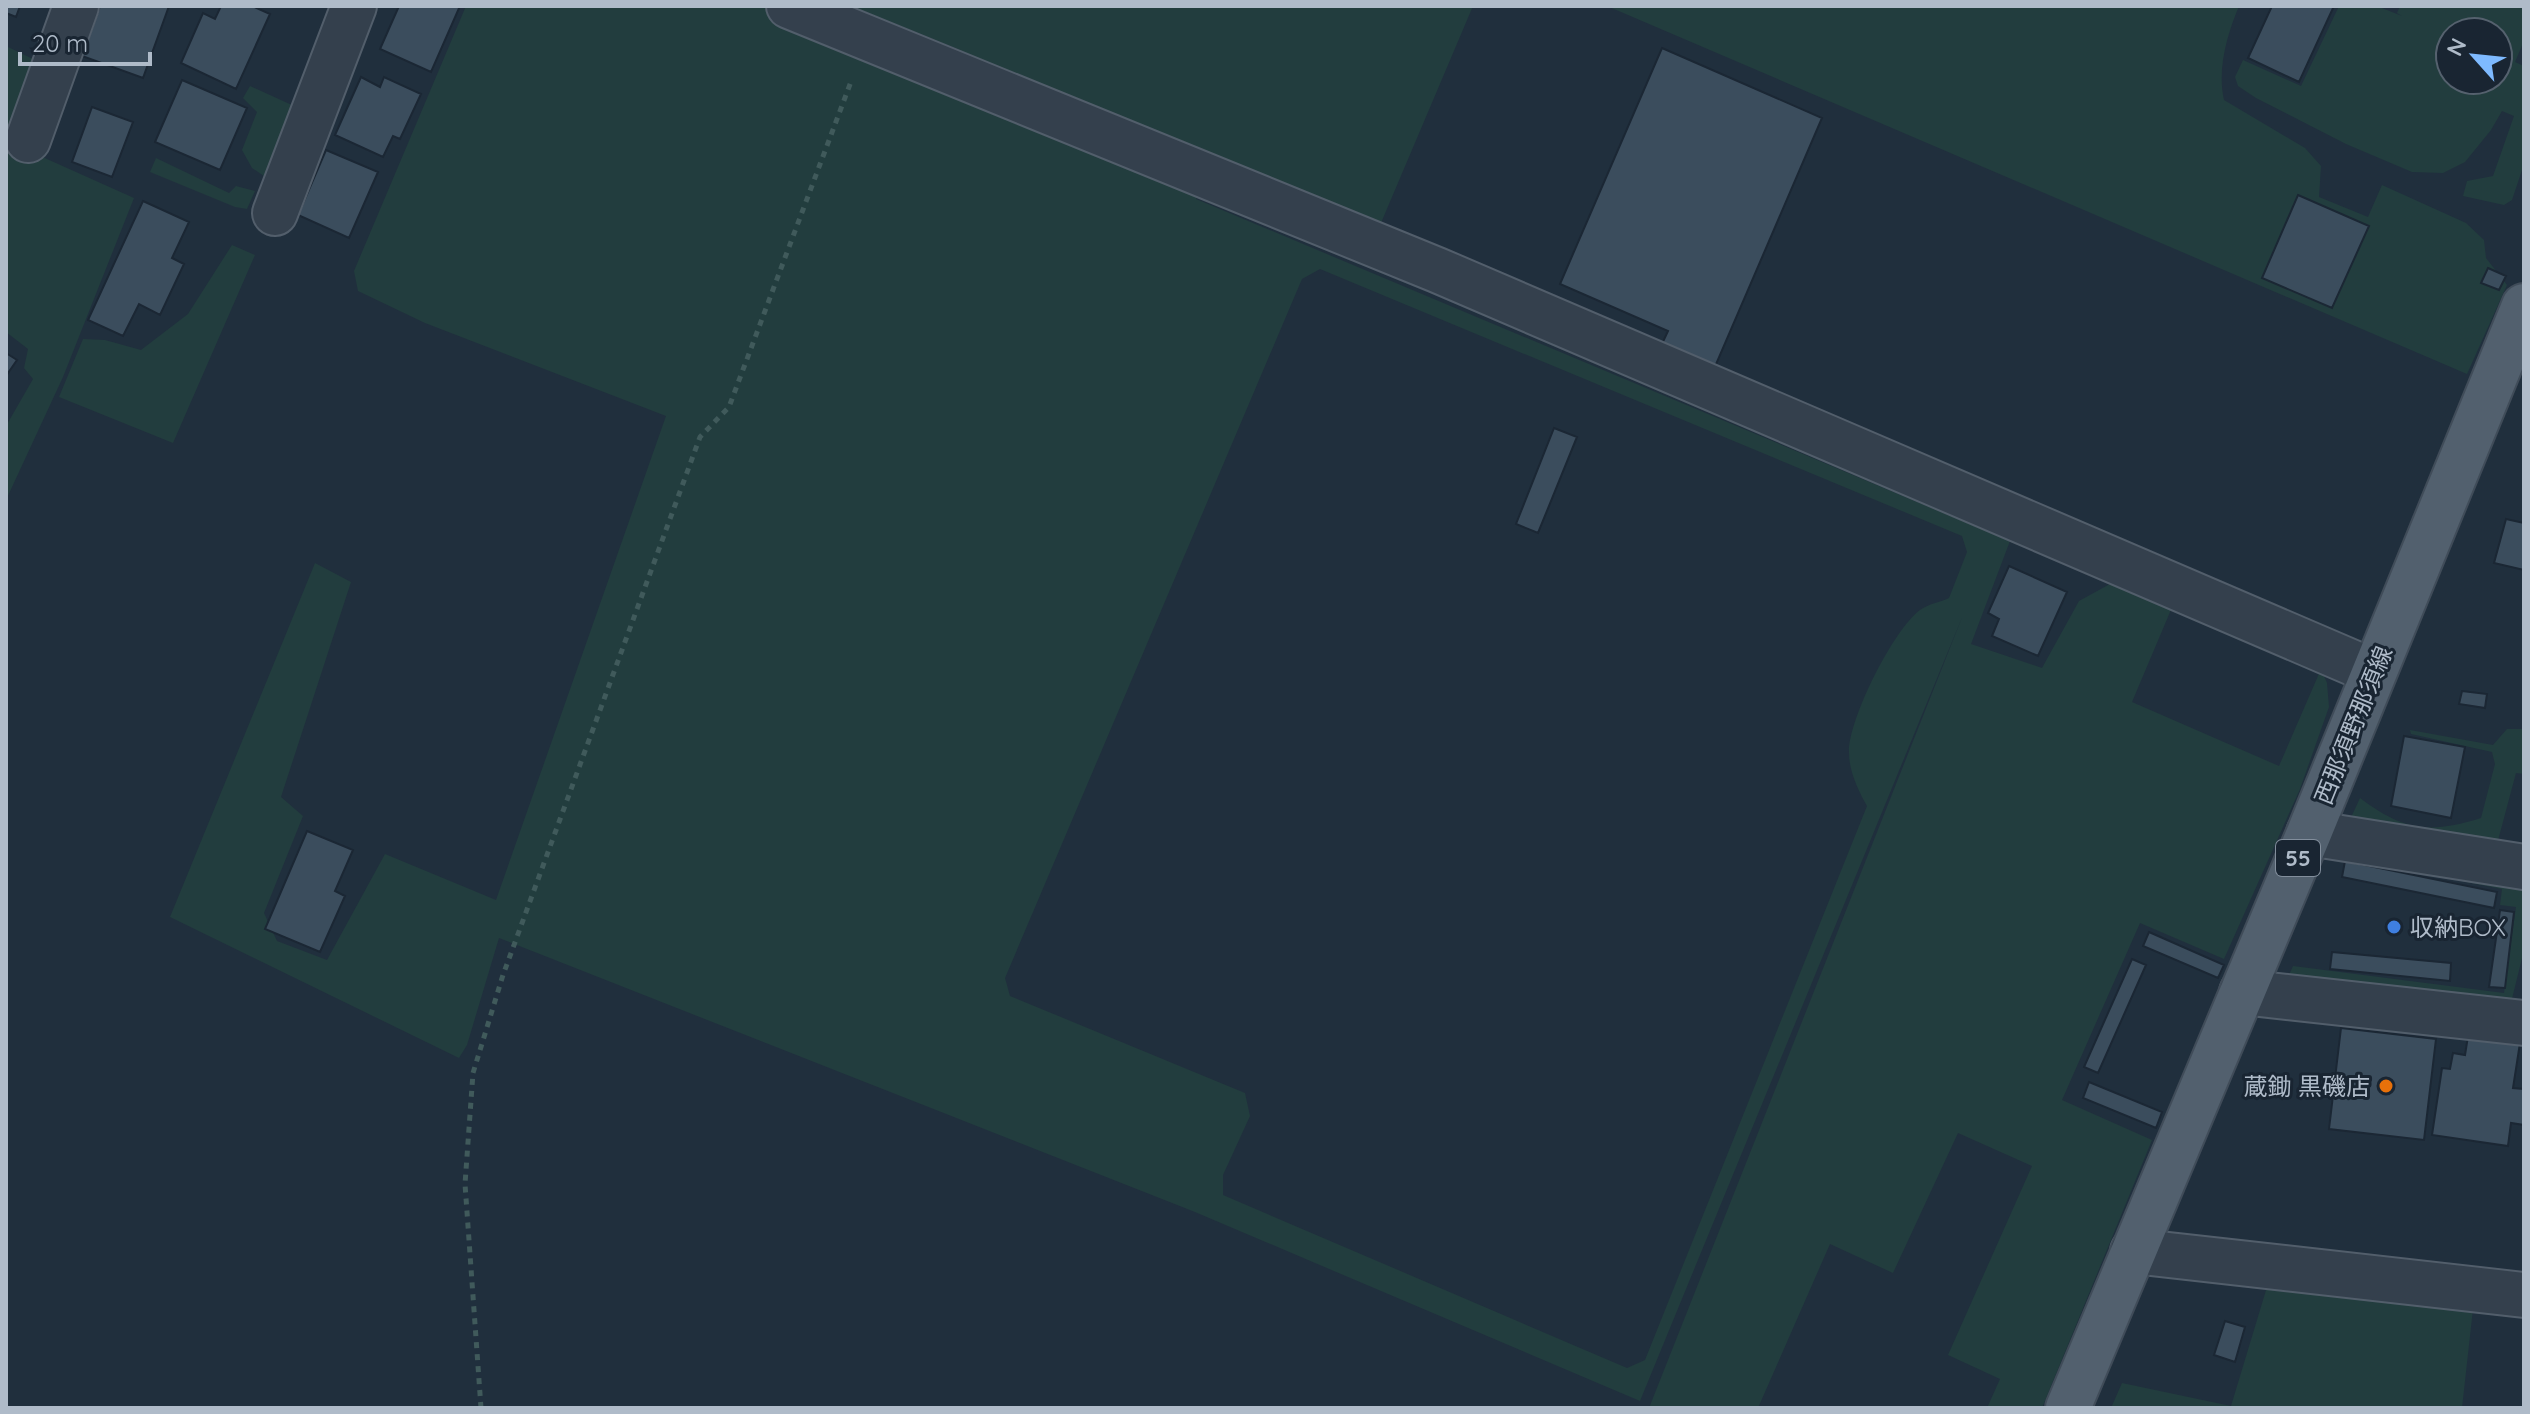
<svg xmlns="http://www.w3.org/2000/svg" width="2530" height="1414" font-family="Quicksand,'Noto Sans JP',sans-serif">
<rect width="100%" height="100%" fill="#202f3d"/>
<path fill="#223d3e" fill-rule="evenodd" d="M 466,6 L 760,6 L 944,83 L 960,50 L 851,6 L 1473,6 L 1378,230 L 1210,166 L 1196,199 L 2010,541 L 1971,644 L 2042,668 L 2079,601 L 2119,579 L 2173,605 L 2132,702 L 2279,766 L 2321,669 L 2327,683 L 2329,707 L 2300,789 L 2224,959 L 2140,923 L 2062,1100 L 2152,1140 L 2042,1408 L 1987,1408 L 2000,1379 L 1948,1355 L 2032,1166 L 1958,1133 L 1893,1273 L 1830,1244 L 1758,1408 L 1649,1408 L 1963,615 L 1640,1401 L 1195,1212 L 499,938 L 467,1045 L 459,1058 L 170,917 L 315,563 L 351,582 L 281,797 L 303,816 L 264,913 L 277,941 L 327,960 L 385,854 L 496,900 L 666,416 L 425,323 L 358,291 L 354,271 ZM 1320,269 L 1962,536 L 1967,552 L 1949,598 C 1941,602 1928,604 1920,610 C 1893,630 1848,720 1849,753 C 1849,771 1858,790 1867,806 L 1645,1360 L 1627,1368 L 1223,1195 L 1223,1175 L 1250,1116 L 1245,1093 L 1010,996 L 1005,978 L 1302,279 Z
M 1607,6 L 2239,6 C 2227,35 2217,69 2224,100 L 2305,148 L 2321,166 L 2319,197 L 2368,217 L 2382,185 L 2466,223 L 2484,240 L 2486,258 L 2507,285 L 2467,374 Z
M 2339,6 L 2377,6 L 2402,16 L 2397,13 L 2400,6 L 2524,6 L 2524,41 L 2515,62 L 2524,66 L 2524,164 L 2512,200 L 2504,205 L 2463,196 L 2467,181 L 2493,176 L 2514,116 L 2502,111 L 2491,130 L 2465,162 L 2443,173 L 2412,172 L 2346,144 L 2256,98 L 2238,86 L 2235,77 L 2243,60 L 2301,86 ZM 2450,32 L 2498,32 L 2498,80 L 2450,80 Z
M 6,46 L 37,61 L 9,142 L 134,198 L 63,377 L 6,500 L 6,426 L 33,379 L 24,368 L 28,349 L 6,332 Z
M 250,86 L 294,106 L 264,176 L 252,168 L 242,150 L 257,112 L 243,98 Z
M 156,158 L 229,193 L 236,186 L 255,191 L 247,209 L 235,207 L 150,172 Z
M 232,245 L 255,255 L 173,443 L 59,397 L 83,339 L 105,340 L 141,350 L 188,314 Z
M 2507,729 L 2524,729 L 2524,774 L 2516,773 L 2496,848 L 2348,824 L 2360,798 C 2404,831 2429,834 2481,818 L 2495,764 L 2492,752 L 2411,734 L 2410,730 L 2493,745 Z
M 2338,857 L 2524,881 L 2524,950 L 2509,1011 L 2286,982 L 2293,966 L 2504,993 L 2516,907 L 2500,905 L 2502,889 Z
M 2270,1277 L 2474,1300 L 2462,1408 L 2111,1408 L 2122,1383 L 2231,1406 Z"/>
<path fill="#3b4d5d" stroke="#1b2734" stroke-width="2" d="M 6,6 L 20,6 L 16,17 L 6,13 Z
M 100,6 L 169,6 L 143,78 L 82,56 Z
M 221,6 L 252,6 L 270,14 L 236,89 L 181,63 L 203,13 L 215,19 Z
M 399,6 L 460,6 L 431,72 L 380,49 Z
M 2272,6 L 2334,6 L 2299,82 L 2248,58 Z
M 1662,48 L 1822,118 L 1714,369 L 1661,346 L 1668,331 L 1560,284 Z
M 361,77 L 380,87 L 384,77 L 421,94 L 400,139 L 393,136 L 383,157 L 335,135 Z
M 182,80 L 247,108 L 220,170 L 155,142 Z
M 92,107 L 133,122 L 112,177 L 72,162 Z
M 326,150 L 378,172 L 349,238 L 298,215 Z
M 2298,195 L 2369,226 L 2332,308 L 2262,278 Z
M 143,201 L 189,222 L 172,258 L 184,264 L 160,315 L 139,304 L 123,336 L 88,320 Z
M 2488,268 L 2506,276 L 2499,290 L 2481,283 Z
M 6,353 L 17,360 L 6,376 Z
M 1554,428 L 1577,437 L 1538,533 L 1516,524 Z
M 2506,519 L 2524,523 L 2524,570 L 2494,563 Z
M 2009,566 L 2067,592 L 2038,656 L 1992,636 L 1999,619 L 1988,613 Z
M 2462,691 L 2487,694 L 2485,708 L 2459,704 Z
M 2404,736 L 2465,747 L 2451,818 L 2391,806 Z
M 307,831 L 353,850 L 335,891 L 345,896 L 320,952 L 265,929 Z
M 2345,861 L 2497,892 L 2494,908 L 2342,877 Z
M 2500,910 L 2514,912 L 2505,988 L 2489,987 Z
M 2149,932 L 2224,965 L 2218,978 L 2143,946 Z
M 2332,952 L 2451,963 L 2450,981 L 2330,969 Z
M 2132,959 L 2146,965 L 2098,1073 L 2084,1067 Z
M 2341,1028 L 2436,1039 L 2424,1140 L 2329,1129 Z
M 2468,1036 L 2520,1043 L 2513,1088 L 2524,1089 L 2524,1125 L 2511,1123 L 2508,1146 L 2432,1135 L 2442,1068 L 2450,1069 L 2453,1053 L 2465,1055 Z
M 2089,1082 L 2162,1112 L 2156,1128 L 2083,1098 Z
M 2225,1321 L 2245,1327 L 2235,1362 L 2214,1355 Z"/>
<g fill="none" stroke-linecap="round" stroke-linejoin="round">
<g stroke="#525e6b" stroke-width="48">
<path id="minor" d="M 789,6 L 1437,270 L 2374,672
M 28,140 L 76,6
M 275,213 L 354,6
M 2309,833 L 2524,867
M 2242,992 L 2524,1023
M 2133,1251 L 2524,1295"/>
</g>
<g stroke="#404c59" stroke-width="48">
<path id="major" d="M 2068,1408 L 2309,833 L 2524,306"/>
</g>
<path stroke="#405a5b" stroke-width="5" stroke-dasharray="6 6" stroke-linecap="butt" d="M 481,1408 L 465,1184 L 473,1073 L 503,975 L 700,437 L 729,407 L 852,79"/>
<use href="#minor" stroke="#34404d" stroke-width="44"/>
<use href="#major" stroke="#52606e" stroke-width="44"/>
</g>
<circle fill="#3f7fe0" stroke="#192532" stroke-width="3" cx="2394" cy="927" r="8"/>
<circle fill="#e8710a" stroke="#192532" stroke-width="3" cx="2386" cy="1086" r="8"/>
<g text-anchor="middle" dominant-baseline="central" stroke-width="6" stroke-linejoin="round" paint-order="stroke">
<rect fill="#192532" stroke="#828e9c" stroke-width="2" x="2276" y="840" width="44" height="36" rx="6"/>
<g font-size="22" font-weight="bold" fill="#afbbc9">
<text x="2298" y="858">55</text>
</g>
<g font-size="24" fill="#afbbc9" stroke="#192532">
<text transform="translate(2353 725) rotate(-68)">西那須野那須線</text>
</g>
<g font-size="24" fill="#afbbc9" stroke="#192532" text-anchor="start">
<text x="2410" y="927">収納BOX</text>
<text x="2370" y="1086" text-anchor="end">蔵鋤 黒磯店</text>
</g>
</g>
<rect width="2530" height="1414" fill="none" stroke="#afbbc9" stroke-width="16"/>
<g transform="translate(2474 56) rotate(297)"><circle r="38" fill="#192532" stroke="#55616e" stroke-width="2"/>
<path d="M0-6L14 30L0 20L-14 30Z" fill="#7ebaff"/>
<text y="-12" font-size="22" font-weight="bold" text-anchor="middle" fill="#afbbc9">N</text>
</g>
<path d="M20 52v12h130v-12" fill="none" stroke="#afbbc9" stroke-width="4"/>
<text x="32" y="52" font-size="24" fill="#afbbc9" stroke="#192532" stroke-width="6" paint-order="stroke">20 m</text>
</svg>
